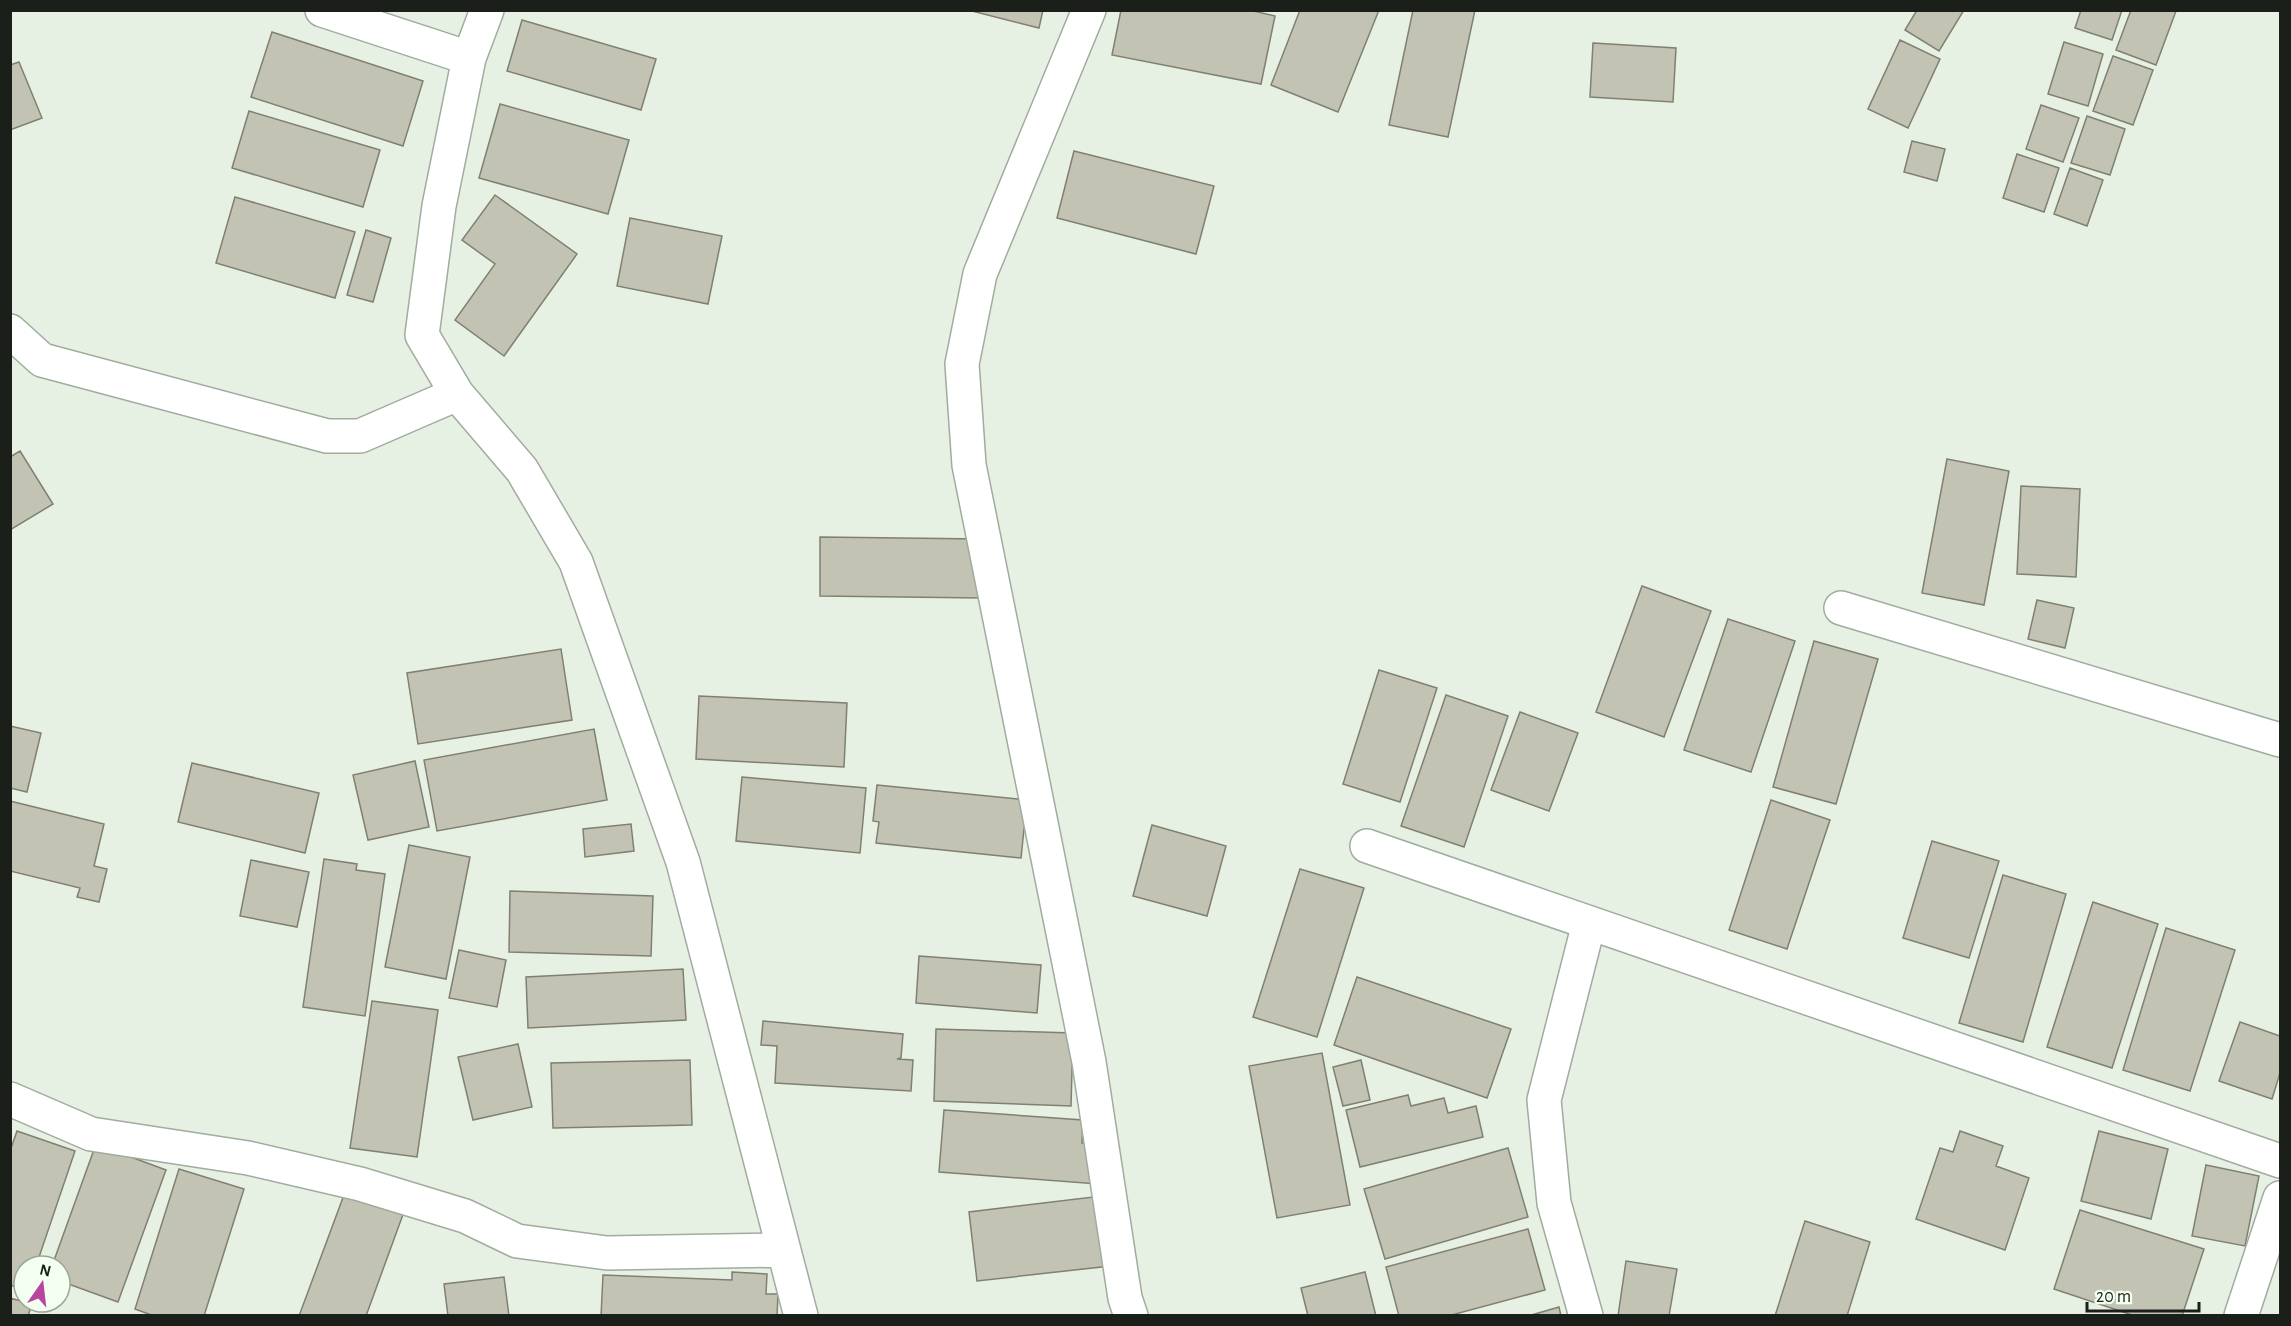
<svg xmlns="http://www.w3.org/2000/svg" width="2291" height="1326" font-family="'Alegreya Sans',sans-serif">
<rect width="100%" height="100%" fill="#e6f1e4"/>
<path fill="#c3c3b4" stroke="#7f8071" stroke-width="1.5" d="M 968,10 L 1043,10 L 1039,28 Z
M 1121,10 L 1249,10 L 1275,16 L 1261,84 L 1112,55 Z
M 1300,10 L 1379,10 L 1338,112 L 1271,85 Z
M 1413,10 L 1475,10 L 1448,137 L 1389,125 Z
M 1917,10 L 1964,10 L 1939,51 L 1905,30 Z
M 2081,10 L 2122,10 L 2112,40 L 2075,28 Z
M 2131,10 L 2176,11 L 2156,65 L 2116,50 Z
M 522,20 L 656,59 L 641,110 L 507,71 Z
M 272,32 L 423,81 L 403,146 L 251,97 Z
M 1900,40 L 1940,59 L 1908,128 L 1868,109 Z
M 2064,42 L 2103,54 L 2088,106 L 2048,94 Z
M 1593,43 L 1676,48 L 1673,102 L 1590,97 Z
M 2113,56 L 2153,70 L 2133,125 L 2093,111 Z
M 19,62 L 42,118 L 10,130 L 10,65 Z
M 500,104 L 629,140 L 608,214 L 479,178 Z
M 2041,105 L 2079,118 L 2063,162 L 2026,149 Z
M 249,111 L 380,150 L 363,207 L 232,168 Z
M 2087,116 L 2125,129 L 2110,175 L 2071,163 Z
M 1912,141 L 1945,149 L 1937,181 L 1904,172 Z
M 1074,151 L 1214,186 L 1196,254 L 1057,218 Z
M 2017,154 L 2059,168 L 2044,212 L 2003,198 Z
M 2070,168 L 2103,180 L 2087,226 L 2054,214 Z
M 495,195 L 577,254 L 504,356 L 455,320 L 495,264 L 462,240 Z
M 235,197 L 355,232 L 335,298 L 216,263 Z
M 630,218 L 722,236 L 708,304 L 617,286 Z
M 366,230 L 391,238 L 373,302 L 347,295 Z
M 20,451 L 53,504 L 10,530 L 10,457 Z
M 1947,459 L 2009,471 L 1984,605 L 1922,593 Z
M 2021,486 L 2080,489 L 2076,577 L 2017,574 Z
M 820,537 L 982,539 L 982,598 L 820,596 Z
M 1642,586 L 1711,611 L 1664,737 L 1596,712 Z
M 2037,600 L 2074,608 L 2065,648 L 2028,639 Z
M 1728,619 L 1795,641 L 1751,772 L 1684,750 Z
M 1814,641 L 1878,659 L 1836,804 L 1773,787 Z
M 561,649 L 572,720 L 418,744 L 407,673 Z
M 1379,670 L 1437,688 L 1400,802 L 1343,784 Z
M 1446,695 L 1508,716 L 1464,847 L 1401,826 Z
M 699,696 L 847,703 L 844,767 L 696,759 Z
M 1520,712 L 1578,733 L 1549,811 L 1491,790 Z
M 10,726 L 41,733 L 27,792 L 10,788 Z
M 594,729 L 607,800 L 437,831 L 424,760 Z
M 415,761 L 429,827 L 368,840 L 353,775 Z
M 192,763 L 319,793 L 305,853 L 178,822 Z
M 742,777 L 866,788 L 860,853 L 736,841 Z
M 877,785 L 1027,800 L 1021,858 L 876,843 L 879,822 L 873,821 Z
M 1771,800 L 1830,820 L 1787,949 L 1729,930 Z
M 10,801 L 104,824 L 94,866 L 107,869 L 99,902 L 77,897 L 80,888 L 10,871 Z
M 631,824 L 634,851 L 585,857 L 583,829 Z
M 1152,825 L 1226,846 L 1207,916 L 1133,896 Z
M 1932,841 L 1999,861 L 1969,958 L 1903,938 Z
M 409,845 L 470,857 L 446,979 L 385,967 Z
M 324,859 L 357,864 L 356,870 L 385,874 L 365,1016 L 303,1007 Z
M 251,860 L 309,872 L 297,927 L 240,916 Z
M 1300,869 L 1364,888 L 1317,1037 L 1253,1017 Z
M 2003,875 L 2066,894 L 2023,1042 L 1959,1023 Z
M 510,891 L 653,896 L 651,956 L 509,952 Z
M 2093,902 L 2158,924 L 2112,1068 L 2047,1047 Z
M 2166,928 L 2235,950 L 2190,1091 L 2123,1070 Z
M 459,950 L 506,960 L 497,1007 L 449,998 Z
M 919,956 L 1041,965 L 1037,1013 L 916,1003 Z
M 683,969 L 686,1020 L 528,1028 L 526,977 Z
M 1357,977 L 1511,1029 L 1487,1098 L 1334,1045 Z
M 372,1001 L 438,1010 L 417,1157 L 350,1148 Z
M 763,1021 L 903,1034 L 901,1058 L 897,1059 L 913,1060 L 911,1091 L 775,1083 L 777,1046 L 761,1045 Z
M 2240,1022 L 2280,1036 L 2280,1073 L 2272,1099 L 2219,1081 Z
M 936,1029 L 1073,1033 L 1071,1106 L 934,1101 Z
M 518,1044 L 532,1107 L 473,1120 L 458,1057 Z
M 1322,1053 L 1350,1205 L 1277,1218 L 1249,1066 Z
M 690,1060 L 692,1125 L 553,1128 L 551,1063 Z
M 1361,1060 L 1370,1100 L 1343,1106 L 1333,1067 Z
M 1408,1095 L 1411,1106 L 1444,1098 L 1448,1113 L 1476,1106 L 1483,1137 L 1360,1167 L 1346,1110 Z
M 944,1110 L 1083,1120 L 1082,1143 L 1101,1144 L 1098,1184 L 939,1172 Z
M 17,1131 L 75,1151 L 36,1266 L 24,1266 L 24,1290 L 10,1285 L 10,1151 Z
M 1960,1131 L 2003,1146 L 1996,1166 L 2029,1178 L 2005,1250 L 1916,1219 L 1940,1148 L 1953,1152 Z
M 2099,1131 L 2168,1149 L 2151,1219 L 2081,1201 Z
M 96,1144 L 166,1170 L 118,1302 L 60,1281 L 60,1266 L 52,1266 Z
M 1508,1148 L 1528,1217 L 1385,1259 L 1364,1189 Z
M 2206,1165 L 2259,1176 L 2245,1246 L 2192,1236 Z
M 179,1169 L 244,1189 L 204,1316 L 154,1316 L 135,1309 Z
M 351,1176 L 409,1198 L 366,1316 L 299,1316 Z
M 1110,1195 L 1119,1265 L 977,1281 L 969,1212 Z
M 2080,1210 L 2204,1249 L 2182,1316 L 2135,1316 L 2054,1289 Z
M 1805,1221 L 1870,1242 L 1847,1316 L 1775,1316 Z
M 1528,1229 L 1545,1290 L 1448,1316 L 1399,1316 L 1386,1267 Z
M 1626,1261 L 1677,1269 L 1669,1316 L 1618,1316 Z
M 732,1272 L 767,1274 L 766,1294 L 778,1294 L 777,1316 L 601,1316 L 603,1275 L 732,1280 Z
M 1365,1272 L 1376,1316 L 1308,1316 L 1301,1288 Z
M 504,1277 L 509,1316 L 448,1316 L 444,1284 Z
M 10,1298 L 32,1304 L 28,1316 L 10,1316 Z
M 1559,1307 L 1561,1316 L 1528,1316 Z"/>
<g fill="none" stroke-linecap="round" stroke-linejoin="round">
<g stroke="#a1ab9f" stroke-width="36">
<path id="minor" d="M 322,10 L 469,58
M 487,10 L 469,58 L 439,206 L 422,335 L 457,394 L 522,470 L 576,562 L 683,862 L 801,1316
M 1089,10 L 980,274 L 962,364 L 969,465 L 1089,1062 L 1125,1298 L 1131,1316
M 10,331 L 42,360 L 327,436 L 360,436 L 457,394
M 1841,608 L 2280,740
M 1367,846 L 2280,1161
M 10,1099 L 91,1134 L 248,1158 L 360,1184 L 465,1216 L 517,1241 L 607,1253 L 784,1250
M 1586,1316 L 1554,1203 L 1544,1100 L 1589,923
M 2241,1316 L 2280,1198"/>
</g>
<use href="#minor" stroke="#fff" stroke-width="33"/>
</g>
<rect width="2291" height="1326" fill="none" stroke="#1b1f1a" stroke-width="24"/>
<g transform="translate(42 1284) rotate(14)"><circle r="28" fill="#f3fff1" stroke="#9da59b" stroke-width="1.5"/>
<path d="M0-4.5L10 22L0 15L-10 22Z" fill="#b9459f"/>
<text y="-9" font-size="16" font-weight="bold" text-anchor="middle" fill="#1b1f1a">N</text>
</g>
<path d="M2087 1302v9h112v-9" fill="none" stroke="#1b1f1a" stroke-width="3"/>
<text x="2096" y="1302" font-size="18" fill="#1b1f1a" stroke="#f3fff1" stroke-width="4.5" paint-order="stroke">20 m</text>
</svg>
